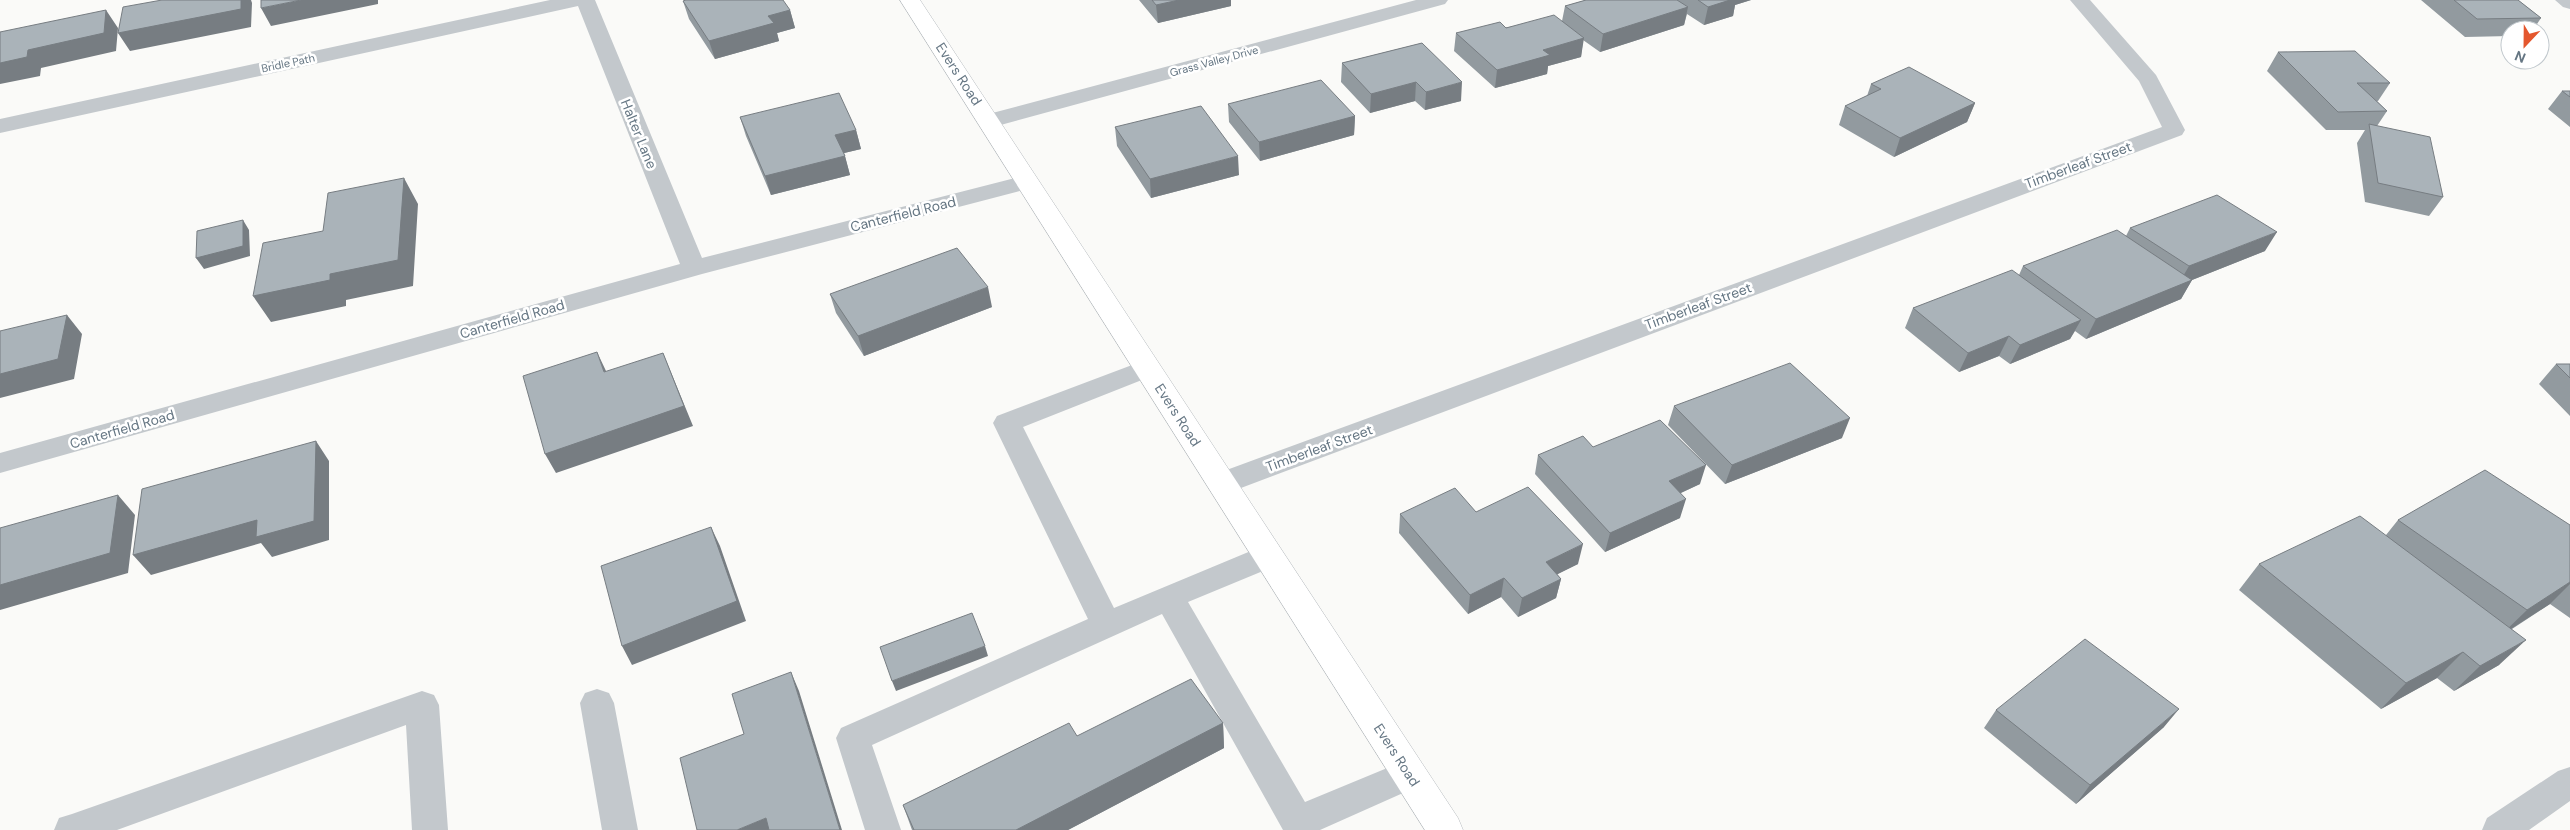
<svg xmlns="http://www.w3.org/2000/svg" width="2570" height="830" font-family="'DM Sans',sans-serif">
<rect width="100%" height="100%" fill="#fafaf8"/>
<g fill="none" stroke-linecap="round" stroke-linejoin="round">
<g stroke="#b5babe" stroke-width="1">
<path id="major" d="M 900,0 L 920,0 L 1458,818 L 1463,830 L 1425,830 Z"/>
</g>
<path fill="#c3c8cc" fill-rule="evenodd" d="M 550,0 L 595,0 L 702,258 L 1027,175 L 1035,177 L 1038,182 L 1035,187 L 702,274 L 0,473 L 0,453 L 680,264 L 578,6 L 0,133 L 0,119 Z
M 1416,0 L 1448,0 L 1445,4 L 997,126 L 989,128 L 981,126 L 978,121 L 981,116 Z
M 2070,0 L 2090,0 L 2156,75 L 2185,130 L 2182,135 L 1233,491 L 1223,494 L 1213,491 L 1209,483 L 1213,475 L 2162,127 L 2139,81 Z
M 2555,0 L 2570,0 L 2570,9 L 2563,7 Z
M 1148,359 L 1157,362 L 1161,368 L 1157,374 L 1023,427 L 1114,608 L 1258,548 L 1269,544 L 1280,548 L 1284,556 L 1280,564 L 1188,602 L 1305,802 L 1409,759 L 1421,763 L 1426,774 L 1421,785 L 1320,830 L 1283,830 L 1162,614 L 872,745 L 901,830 L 865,830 L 836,738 L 841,728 L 1088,619 L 993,423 L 997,416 Z
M 597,689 L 609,693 L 614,703 L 638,830 L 602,830 L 580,703 L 585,693 Z
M 422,691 L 434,695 L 439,705 L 448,830 L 412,830 L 406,725 L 117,830 L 54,830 L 59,818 L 72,814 Z
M 2570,767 L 2570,801 L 2529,830 L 2482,830 L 2487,818 L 2558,771 Z"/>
<use href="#major" fill="#fff" fill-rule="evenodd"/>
</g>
<path fill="#929a9f" d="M 1139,0 L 1231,0 L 1231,6 L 1158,23 Z
M 1586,0 L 1751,0 L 1735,5 L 1733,16 L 1704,25 L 1687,14 L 1684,25 L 1600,52 L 1583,40 L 1581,57 L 1548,66 L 1547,74 L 1495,88 L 1454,51 L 1456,33 L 1562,21 L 1565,6 Z
M 2421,0 L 2518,0 L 2541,18 L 2533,30 L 2510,30 L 2510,36 L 2465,37 Z
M 683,1 L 790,10 L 795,28 L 777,33 L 779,41 L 715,59 L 689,19 Z
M 1422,43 L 1461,101 L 1425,110 L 1415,101 L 1370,113 L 1341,82 L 1342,63 Z
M 2278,52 L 2390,83 L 2378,101 L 2377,101 L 2387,111 L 2377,126 L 2443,197 L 2429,216 L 2365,202 L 2357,143 L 2365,130 L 2326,130 L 2267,71 Z
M 1871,84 L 1975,103 L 1967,122 L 1894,157 L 1839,125 L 1845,106 L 1867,96 Z
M 2562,91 L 2570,91 L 2570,127 L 2548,109 Z
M 1228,104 L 1355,116 L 1354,135 L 1260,161 L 1229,122 Z
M 740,117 L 856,130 L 861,149 L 844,153 L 850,175 L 771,195 L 746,136 Z
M 1115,127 L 1239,175 L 1151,198 L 1117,146 Z
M 2130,228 L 2265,251 L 2192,280 L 2181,299 L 2086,339 L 2075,331 L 2070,339 L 2010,364 L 1999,356 L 1959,372 L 1905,328 L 1913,308 L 2019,275 L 2023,266 L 2126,236 Z
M 830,294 L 992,307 L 864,356 L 836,313 Z
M 2556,364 L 2570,364 L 2570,416 L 2539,384 Z
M 1674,406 L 1842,438 L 1725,484 L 1668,425 Z
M 1593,447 L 1700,484 L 1681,493 L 1680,518 L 1605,552 L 1535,474 L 1538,455 Z
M 1400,514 L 1578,564 L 1557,574 L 1561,579 L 1556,598 L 1518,617 L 1501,597 L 1468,614 L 1399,533 Z
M 2398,520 L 2570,525 L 2570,618 L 2550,604 L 2512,629 L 2499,665 L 2454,691 L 2437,678 L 2381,709 L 2239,590 L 2259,564 L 2386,535 Z
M 1996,710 L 2164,727 L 2076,804 L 1984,728 Z
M 1223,723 L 1224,748 L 1068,830 L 912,830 L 903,805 L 1077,736 Z"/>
<path fill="#777d82" d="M 241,0 L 251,0 L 252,3 L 251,27 L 130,51 L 118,33 Z
M 301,0 L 378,0 L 378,4 L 271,26 L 261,8 Z
M 1179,0 L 1231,0 L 1231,6 L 1158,23 L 1156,5 Z
M 1725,0 L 1751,0 L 1735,5 L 1733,16 L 1704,25 L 1708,7 Z
M 1688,7 L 1684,25 L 1600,52 L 1603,34 Z
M 106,10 L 118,28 L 116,51 L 41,68 L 40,76 L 0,84 L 0,63 Z
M 790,10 L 795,28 L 777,33 L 779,41 L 715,59 L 709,41 L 768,16 Z
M 1584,38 L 1581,57 L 1548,66 L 1547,74 L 1495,88 L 1497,70 L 1543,50 Z
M 1416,82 L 1415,101 L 1370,113 L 1371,94 Z
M 1462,82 L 1461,101 L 1425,110 L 1426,92 Z
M 1975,103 L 1967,122 L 1894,157 L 1900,138 Z
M 1355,116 L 1354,135 L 1260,161 L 1259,142 Z
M 856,130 L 861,149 L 840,154 L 835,135 Z
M 845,156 L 850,175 L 771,195 L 765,176 Z
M 1238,156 L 1239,175 L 1151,198 L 1150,179 Z
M 404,178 L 418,204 L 413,286 L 346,300 L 346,306 L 271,322 L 253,296 L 330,274 Z
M 243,220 L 249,230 L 250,256 L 204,269 L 196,258 Z
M 2277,232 L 2265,251 L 2192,280 L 2181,299 L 2086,339 L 2096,319 L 2178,285 L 2189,266 Z
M 988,287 L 992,307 L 864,356 L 858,336 Z
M 67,315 L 82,334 L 74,379 L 0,398 L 0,374 Z
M 2081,320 L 2070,339 L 2010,364 L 2020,345 Z
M 2009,336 L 1999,356 L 1959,372 L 1968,353 Z
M 597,352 L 606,371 L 604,372 Z
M 663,353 L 693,426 L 556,473 L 545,454 Z
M 1850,418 L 1842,438 L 1725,484 L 1732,465 Z
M 316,441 L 329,461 L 329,540 L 272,557 L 261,543 L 151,575 L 133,555 Z
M 1706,465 L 1700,484 L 1663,501 L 1669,481 Z
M 118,495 L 135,515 L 128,573 L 0,610 L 0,613 L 0,585 Z
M 1686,499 L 1680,518 L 1605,552 L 1610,533 Z
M 711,527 L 720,546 L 746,621 L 632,665 L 622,646 Z
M 1583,544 L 1578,564 L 1542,582 L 1546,562 Z
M 1504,578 L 1501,597 L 1468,614 L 1470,595 Z
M 1561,579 L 1556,598 L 1518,617 L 1522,598 Z
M 2570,582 L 2570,584 L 2550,604 L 2500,636 L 2527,610 Z
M 2526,640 L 2499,665 L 2454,691 L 2480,666 Z
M 985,646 L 988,656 L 896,691 L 892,681 Z
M 2463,652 L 2437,678 L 2381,709 L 2406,683 Z
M 791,672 L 799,691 L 842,830 L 840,830 Z
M 2179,709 L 2164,727 L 2076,804 L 2090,785 Z
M 1223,723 L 1224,748 L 1068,830 L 1016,830 Z
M 766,818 L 772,830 L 737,830 Z"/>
<path fill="#aab3b9" stroke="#777d82" d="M 162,0 L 241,0 L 241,9 L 118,33 L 123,7 Z
M 261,0 L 301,0 L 261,8 Z
M 686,0 L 783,0 L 790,10 L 768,16 L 774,23 L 709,41 L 683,1 Z
M 1152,0 L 1179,0 L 1156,5 Z
M 1586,0 L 1677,0 L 1688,7 L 1603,34 L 1565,6 Z
M 1698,0 L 1730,0 L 1708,7 Z
M 2454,0 L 2518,0 L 2541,18 L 2477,19 Z
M 106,10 L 104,33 L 28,50 L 27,57 L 0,63 L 0,32 Z
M 1554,15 L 1584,38 L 1543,50 L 1550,55 L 1497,70 L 1456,33 L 1500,22 L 1506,28 Z
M 1422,43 L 1462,82 L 1426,92 L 1416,82 L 1371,94 L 1342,63 Z
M 2355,51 L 2390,83 L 2357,83 L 2387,111 L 2338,112 L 2278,52 Z
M 1909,67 L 1975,103 L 1900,138 L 1845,106 L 1881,89 L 1871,84 Z
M 1321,80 L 1355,116 L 1259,142 L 1228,104 Z
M 2562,91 L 2570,91 L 2570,97 Z
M 839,93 L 856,130 L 835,135 L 845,156 L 765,176 L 740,117 Z
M 1201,106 L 1238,156 L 1150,179 L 1115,127 Z
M 2369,124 L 2430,137 L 2443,197 L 2378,183 Z
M 404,178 L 398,260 L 330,274 L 330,280 L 253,296 L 263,243 L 323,231 L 328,193 Z
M 2217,195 L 2277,232 L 2189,266 L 2130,228 Z
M 243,220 L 243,246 L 196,258 L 197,231 Z
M 2117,230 L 2192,280 L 2096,319 L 2023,266 Z
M 957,248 L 988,287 L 858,336 L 830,294 Z
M 2012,270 L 2081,320 L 2020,345 L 2009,336 L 1968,353 L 1913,308 Z
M 67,315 L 58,359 L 0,374 L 0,331 Z
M 597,352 L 604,372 L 663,353 L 684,406 L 545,454 L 523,376 Z
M 1790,363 L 1850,418 L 1732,465 L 1674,406 Z
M 2556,364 L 2570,364 L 2570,378 Z
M 1660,420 L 1706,465 L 1669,481 L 1686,499 L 1610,533 L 1538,455 L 1583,436 L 1593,447 Z
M 316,441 L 314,521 L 256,537 L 257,520 L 133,555 L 142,489 Z
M 2485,470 L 2570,525 L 2570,582 L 2527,610 L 2398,520 Z
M 1528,487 L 1583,544 L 1546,562 L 1561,579 L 1522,598 L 1504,578 L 1470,595 L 1400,514 L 1455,488 L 1476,512 Z
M 118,495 L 110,553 L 0,585 L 0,528 Z
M 2360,516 L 2526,640 L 2480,666 L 2463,652 L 2406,683 L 2259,564 Z
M 711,527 L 737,601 L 622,646 L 601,566 Z
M 972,613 L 985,646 L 892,681 L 880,647 Z
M 2085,639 L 2179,709 L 2090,785 L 1996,710 Z
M 791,672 L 840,830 L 769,830 L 766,818 L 737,830 L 697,830 L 680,758 L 744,734 L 732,694 Z
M 1191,679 L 1223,723 L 1016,830 L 914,830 L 903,805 L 1069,723 L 1077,736 Z"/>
<g text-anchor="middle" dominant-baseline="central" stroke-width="5" stroke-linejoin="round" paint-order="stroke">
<g font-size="11" fill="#657683" stroke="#fff">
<text transform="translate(1214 61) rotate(-15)">Grass Valley Drive</text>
<text transform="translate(288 63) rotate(-12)">Bridle Path</text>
</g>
<g font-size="14" fill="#657683" stroke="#fff">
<text transform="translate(959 74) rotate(57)">Evers Road</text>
<text transform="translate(639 134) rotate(68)">Halter Lane</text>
<text transform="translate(2078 165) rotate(-20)">Timberleaf Street</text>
<text transform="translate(903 214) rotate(-14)">Canterfield Road</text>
<text transform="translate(1698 306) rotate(-20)">Timberleaf Street</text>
<text transform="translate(512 319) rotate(-16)">Canterfield Road</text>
<text transform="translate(1178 415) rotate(57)">Evers Road</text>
<text transform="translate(122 429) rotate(-16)">Canterfield Road</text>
<text transform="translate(1319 448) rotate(-20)">Timberleaf Street</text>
<text transform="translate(1397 755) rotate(57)">Evers Road</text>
</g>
</g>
<g transform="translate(2525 45) rotate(202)"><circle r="24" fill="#ffffff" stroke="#c1c8cd"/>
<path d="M0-4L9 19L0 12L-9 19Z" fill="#e4572e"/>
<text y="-8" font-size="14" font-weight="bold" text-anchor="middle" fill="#657683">N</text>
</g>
</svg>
